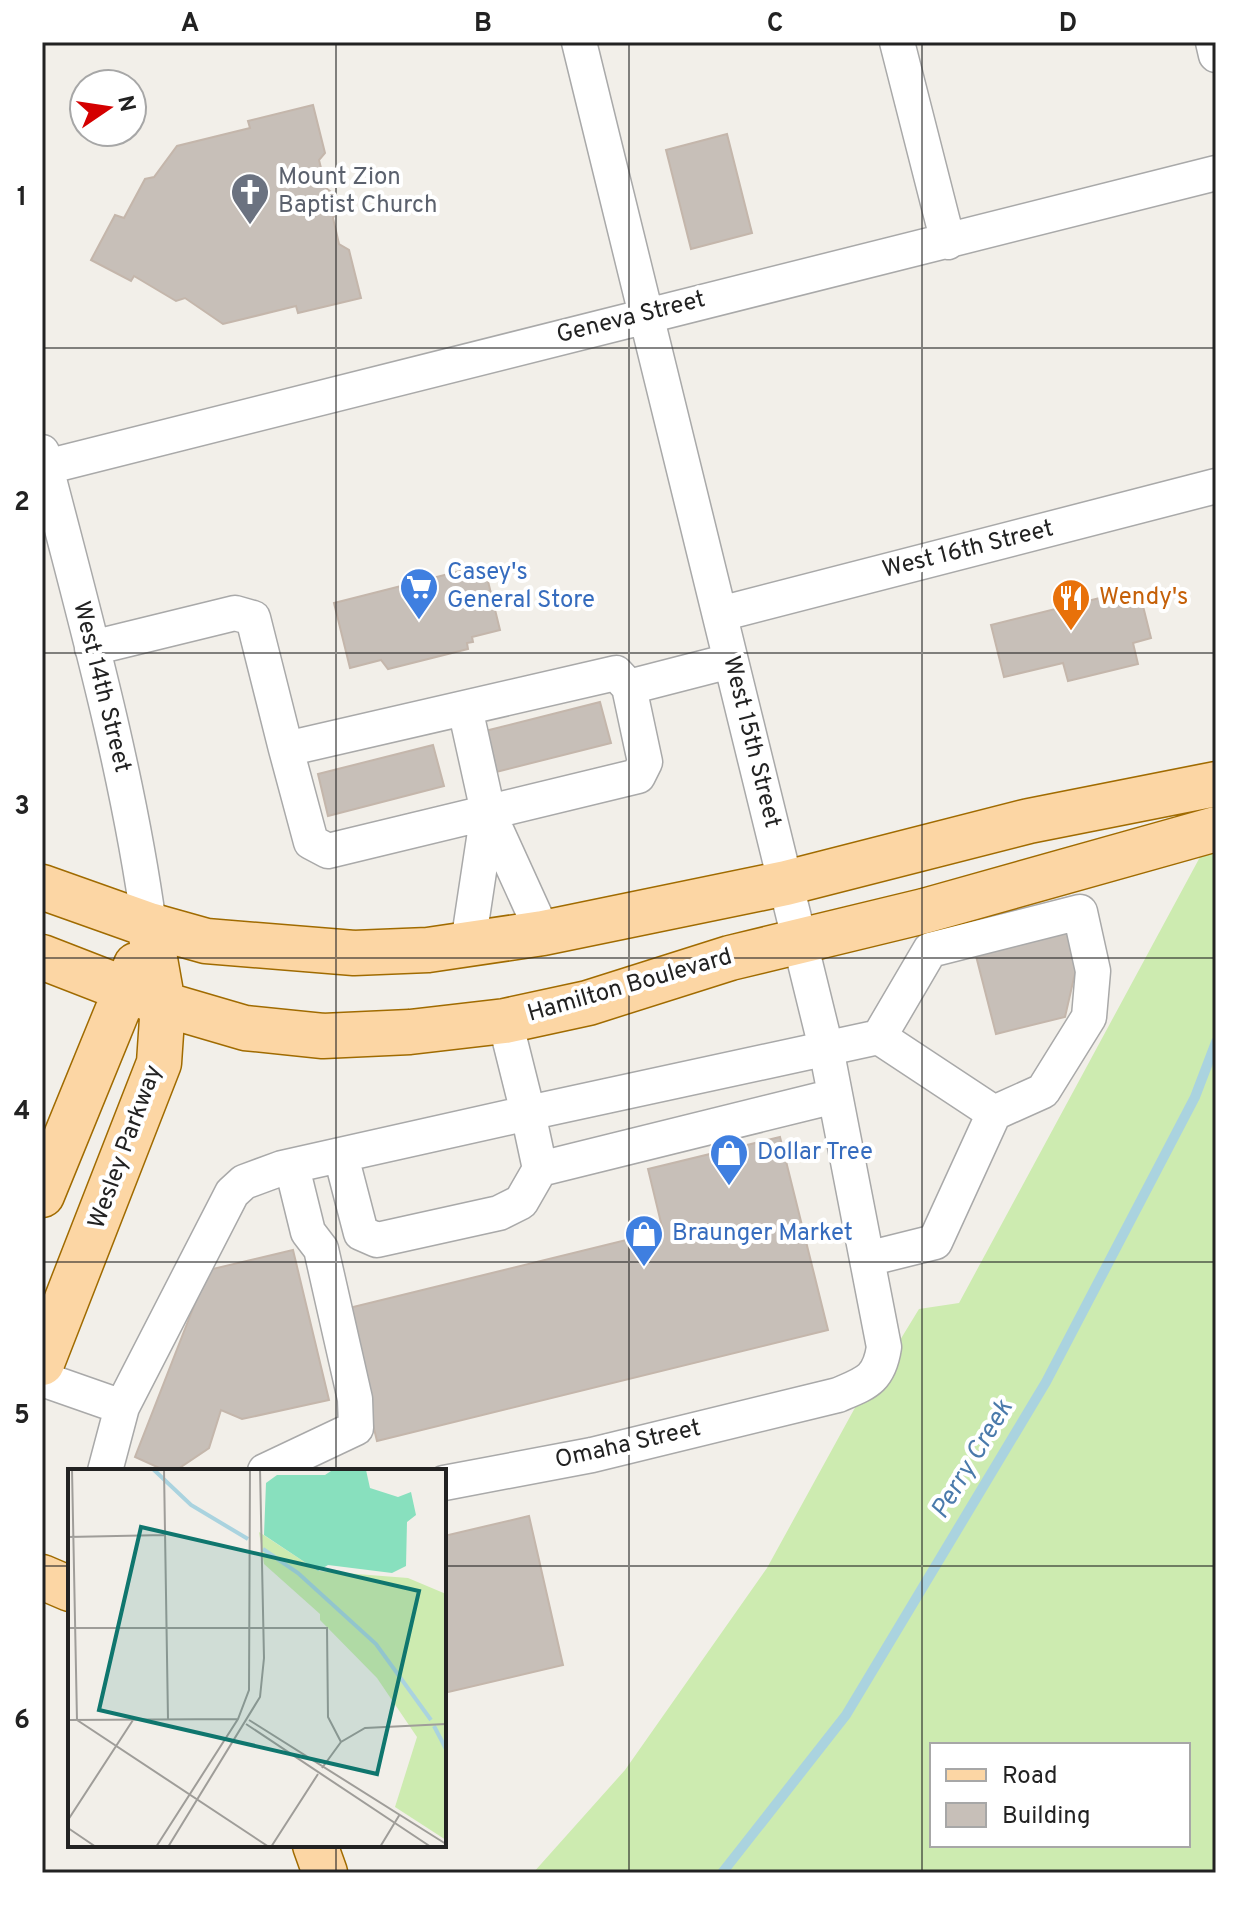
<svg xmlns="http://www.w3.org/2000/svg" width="1258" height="1915" font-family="Overpass,sans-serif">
<rect width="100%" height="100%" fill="#f2efe9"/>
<path fill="#cdebb0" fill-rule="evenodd" d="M 1216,828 L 1216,1873 L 533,1873 L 625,1770 L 767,1568 L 868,1384 L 883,1368 L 919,1309 L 959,1303 L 1200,857 L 1202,832 ZM 932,1745 L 1188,1745 L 1188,1845 L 932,1845 Z"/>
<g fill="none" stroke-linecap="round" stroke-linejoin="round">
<path stroke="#aad3df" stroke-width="10" d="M 722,1873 L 846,1715 L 1046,1382 L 1195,1097 L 1216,1042"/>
</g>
<path fill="#c7bfb8" stroke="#c4b6ab" stroke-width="2" d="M 313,105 L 325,153 L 319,160 L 326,188 L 343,201 L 333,218 L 339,244 L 349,250 L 361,298 L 298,313 L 296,306 L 223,324 L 185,298 L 176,301 L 134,276 L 131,281 L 91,260 L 115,215 L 124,218 L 145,179 L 154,177 L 177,146 L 250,128 L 248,121 Z
M 727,134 L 752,233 L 691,249 L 666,150 Z
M 484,565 L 500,630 L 472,637 L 473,642 L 467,643 L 468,649 L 388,669 L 381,660 L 350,668 L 334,603 Z
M 1120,593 L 1122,599 L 1140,594 L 1151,638 L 1133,643 L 1138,664 L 1068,681 L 1063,663 L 1004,677 L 991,625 Z
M 600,702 L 611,743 L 496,772 L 485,731 Z
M 433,745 L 444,786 L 328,816 L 318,774 Z
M 1066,929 L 1076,969 L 1065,1017 L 996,1034 L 975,952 Z
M 780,1137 L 828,1330 L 377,1441 L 345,1309 L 663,1231 L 648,1169 Z
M 293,1250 L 329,1400 L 242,1419 L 221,1410 L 209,1448 L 175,1471 L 166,1471 L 135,1457 L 208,1270 Z
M 529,1516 L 563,1665 L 444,1693 L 444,1536 Z"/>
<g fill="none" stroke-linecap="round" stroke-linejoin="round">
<g stroke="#a9a9a9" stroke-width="37">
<path id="minor" d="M 897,42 L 948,242
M 1213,42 L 1216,55
M 42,452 C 82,608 127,765 149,925
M 46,467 L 1216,173
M 720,614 L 1216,486
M 92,648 L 235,613 L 253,618 L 286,749
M 616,673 L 629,687 L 645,762 L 638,776 L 328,851 L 311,842 L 286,749 Z
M 629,687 L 730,661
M 465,708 L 488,812 L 543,933
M 468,944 L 488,812
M 505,1021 L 528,1113 L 879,1037 L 994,1113 L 935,1242 L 867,1259
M 879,1037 L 930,950 L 1080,912 L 1093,971 L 1089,1017 L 1043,1091 L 994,1113
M 341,1156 L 361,1233 L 377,1240 L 499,1213 L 521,1202 L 540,1169 L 835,1096
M 42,1379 L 122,1407 L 232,1193 L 244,1182 L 282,1168 L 528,1113 L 540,1169
M 105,1471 L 122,1407
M 265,1471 L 356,1428 L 355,1399 L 321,1249 L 308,1232 L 292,1167
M 444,1483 L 592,1455 L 838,1395 C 866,1383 879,1380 884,1347 L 826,1048 L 579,42"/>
</g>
<g stroke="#a06b00" stroke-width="47">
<path id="major" d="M 42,887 L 149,925 L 206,941 L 354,953 L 428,950 L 543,933 L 786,883 L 1029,821 L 1216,784
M 42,957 L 163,1004 L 245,1028 L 323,1036 L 410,1032 L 505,1021 L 588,1003 L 730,958 L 924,911 L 1216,829
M 42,1195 L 136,965
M 42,1363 L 159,1063 L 163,1004 L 149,925
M 42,1577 L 70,1589
M 315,1845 L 325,1873"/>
</g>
<use href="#minor" stroke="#fff" stroke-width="34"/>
<use href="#major" stroke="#fcd6a4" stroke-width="44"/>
</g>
<path fill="none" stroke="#222" stroke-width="2" stroke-opacity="0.55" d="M 336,42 L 336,1471M 629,42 L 629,1873M 922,42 L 922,1873M 42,348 L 1216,348M 42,653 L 1216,653M 42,958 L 1216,958M 42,1262 L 1216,1262M 42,1566 L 70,1566M 444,1566 L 1216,1566M 336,1845 L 336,1873"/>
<defs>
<g id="church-pin" transform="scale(2)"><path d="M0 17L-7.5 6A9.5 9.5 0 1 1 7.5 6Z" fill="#6b7280" stroke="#fff"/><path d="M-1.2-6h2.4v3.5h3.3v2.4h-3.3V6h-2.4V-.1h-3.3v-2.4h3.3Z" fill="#fff"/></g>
<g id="supermarket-pin" transform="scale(2)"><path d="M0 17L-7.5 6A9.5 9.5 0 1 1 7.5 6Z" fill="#3f7fe0" stroke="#fff"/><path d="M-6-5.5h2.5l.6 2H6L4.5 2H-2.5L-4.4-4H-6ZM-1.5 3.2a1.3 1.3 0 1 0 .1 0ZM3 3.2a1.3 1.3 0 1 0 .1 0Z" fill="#fff"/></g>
<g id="restaurant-pin" transform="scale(2)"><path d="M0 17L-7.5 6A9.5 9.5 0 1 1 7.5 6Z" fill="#e8710a" stroke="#fff"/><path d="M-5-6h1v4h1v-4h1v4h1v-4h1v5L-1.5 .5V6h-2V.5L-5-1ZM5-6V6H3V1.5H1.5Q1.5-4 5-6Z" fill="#fff"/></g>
<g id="shop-pin" transform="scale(2)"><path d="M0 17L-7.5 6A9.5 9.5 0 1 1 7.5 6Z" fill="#3f7fe0" stroke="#fff"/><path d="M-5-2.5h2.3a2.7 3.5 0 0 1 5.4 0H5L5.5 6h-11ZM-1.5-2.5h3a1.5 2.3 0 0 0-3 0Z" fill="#fff"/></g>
</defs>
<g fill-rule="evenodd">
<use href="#church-pin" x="250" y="192"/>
<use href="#supermarket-pin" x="419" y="587"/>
<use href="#restaurant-pin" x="1071" y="598"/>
<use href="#shop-pin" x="729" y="1153"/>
<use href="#shop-pin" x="644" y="1234"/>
</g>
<g text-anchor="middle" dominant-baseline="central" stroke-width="8" stroke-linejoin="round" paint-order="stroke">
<g font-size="24" fill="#5b616d" stroke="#fff" text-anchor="start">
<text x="278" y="178">Mount Zion<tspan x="278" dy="28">Baptist Church</tspan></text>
</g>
<g font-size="24" fill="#222" stroke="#fff">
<text transform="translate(631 318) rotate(-14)">Geneva Street</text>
<text transform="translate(968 550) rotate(-14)">West 16th Street</text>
<text transform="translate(101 687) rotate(76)">West 14th Street</text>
<text transform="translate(751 742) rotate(76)">West 15th Street</text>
<text transform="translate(630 986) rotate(-16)">Hamilton Boulevard</text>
<text transform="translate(126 1147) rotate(-70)">Wesley Parkway</text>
<text transform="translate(628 1445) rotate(-13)">Omaha Street</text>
</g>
<g font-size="24" fill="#366cbe" stroke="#fff" text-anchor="start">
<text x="447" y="573">Casey's<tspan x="447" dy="28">General Store</tspan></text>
<text x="757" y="1153">Dollar Tree</text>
<text x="672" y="1234">Braunger Market</text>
</g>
<g font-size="24" fill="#c56008" stroke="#fff" text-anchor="start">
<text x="1099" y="598">Wendy's</text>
</g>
<g font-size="26" font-style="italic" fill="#4a7aab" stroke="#fff">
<text transform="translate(973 1460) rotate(-59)">Perry Creek</text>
</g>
</g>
<g transform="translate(68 1469)">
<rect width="378" height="378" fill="#f2efe9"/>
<path d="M 191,63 L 250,102 L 340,109 L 378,125 L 378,371 L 327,338 L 349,268 L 309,209 L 252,151 L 252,145 L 196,95 Z" fill="#cdebb0"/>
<path d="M 266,0 L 298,1 L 302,19 L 330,28 L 343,23 L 348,46 L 339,53 L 338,97 L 324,104 L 260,96 L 250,102 L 196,66 L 198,14 L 209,6 L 257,6 Z" fill="#88e0be"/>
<path fill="none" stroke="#aad3df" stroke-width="4" d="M 85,0 L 123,36 L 180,70M 195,80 L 230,104 L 308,175 L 363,251M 366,257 L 378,280"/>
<path fill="none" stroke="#9f9d99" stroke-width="2" d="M 4,0 L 9,251 L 201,378M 96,0 L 100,250M 0,68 L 97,66M 0,159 L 259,159 L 260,248 L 273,273M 0,251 L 170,250M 181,251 L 378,375M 178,255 L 363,378M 254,299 L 273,273 L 297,259 L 378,255M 0,351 L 65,251M 0,359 L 28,378M 88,378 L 170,250 L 181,221 L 182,0M 100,378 L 192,228 L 196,189 L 192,0M 203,378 L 250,305M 312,378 L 332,345"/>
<path fill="#0f766e" fill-opacity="0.15" stroke="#0f766e" stroke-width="4" d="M 73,58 L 351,122 L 309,305 L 31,241 Z"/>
<rect width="378" height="378" fill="none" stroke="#222" stroke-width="4"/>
</g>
<rect width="1258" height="1915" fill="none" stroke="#ffffff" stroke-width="88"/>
<rect x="930" y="1743" width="260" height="104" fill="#ffffff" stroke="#a7a7a7" stroke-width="2"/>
<rect x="946" y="1769" width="40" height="12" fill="#fcd6a4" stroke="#a7a7a7" stroke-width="2"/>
<text x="1002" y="1783" font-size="24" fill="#222222">Road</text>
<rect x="946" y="1803" width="40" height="24" fill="#c7bfb8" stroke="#a7a7a7" stroke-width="2"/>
<text x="1002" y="1823" font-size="24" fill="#222222">Building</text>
<g transform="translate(108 108) rotate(77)"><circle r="38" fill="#ffffff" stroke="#a7a7a7" stroke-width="2"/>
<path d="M0-6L14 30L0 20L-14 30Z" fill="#d40000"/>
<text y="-12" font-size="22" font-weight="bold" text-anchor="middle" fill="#222222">N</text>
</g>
<rect x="44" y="44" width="1170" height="1827" fill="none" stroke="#222" stroke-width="3"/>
<g font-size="26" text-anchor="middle" font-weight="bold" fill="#222">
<text x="190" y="31">A</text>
<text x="483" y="31">B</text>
<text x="775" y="31">C</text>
<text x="1068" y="31">D</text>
<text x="22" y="205">1</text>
<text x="22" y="510">2</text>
<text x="22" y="814">3</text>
<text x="22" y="1119">4</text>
<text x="22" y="1423">5</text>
<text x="22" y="1728">6</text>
</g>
</svg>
